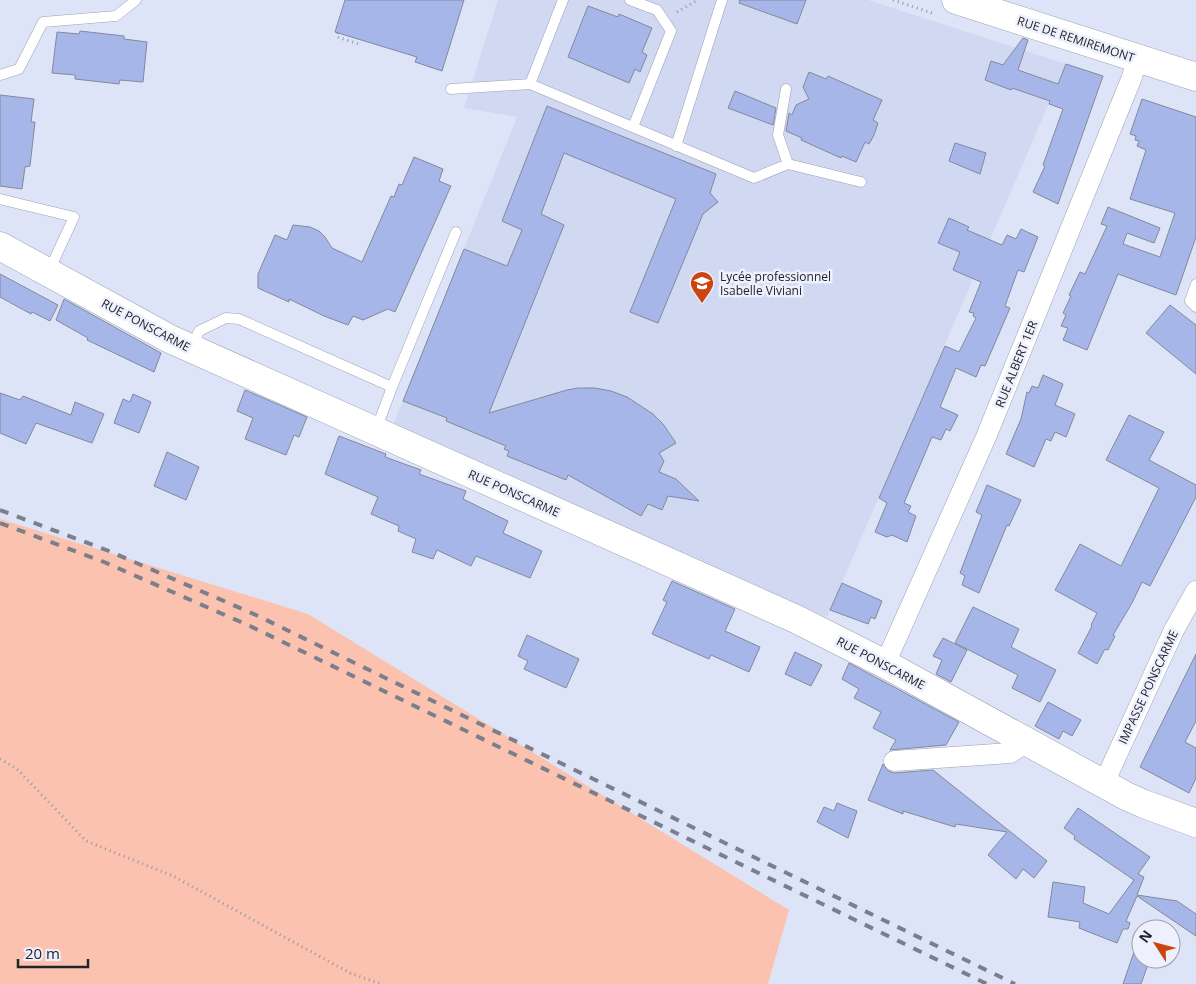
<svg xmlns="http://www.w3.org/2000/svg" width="1196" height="984" font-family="'Open Sans',sans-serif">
<rect width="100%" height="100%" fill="#dee4f7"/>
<path fill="#d0d8f2" d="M 498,0 L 868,0 L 1066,64 L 827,617 L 393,425 L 517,117 L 464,108 Z"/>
<path fill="#fcc2b0" d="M 0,519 L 308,614 L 789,910 L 768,984 L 0,984 Z"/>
<path fill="#a7b6e9" stroke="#83899a" d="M 345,0 L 464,0 L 442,71 L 415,62 L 417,57 L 335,32 Z
M 740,0 L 806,0 L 797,24 L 739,3 Z
M 588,6 L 618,17 L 619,14 L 652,28 L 642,52 L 647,55 L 640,72 L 635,69 L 629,83 L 568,57 Z
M 80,31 L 124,36 L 124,39 L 147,42 L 143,82 L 120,80 L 119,84 L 75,79 L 75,75 L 52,73 L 57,32 L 79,34 Z
M 1023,38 L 1028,40 L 1018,70 L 1058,84 L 1066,64 L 1103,76 L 1058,204 L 1033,192 L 1045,166 L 1043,165 L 1063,109 L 1049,104 L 1050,101 L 1012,88 L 1011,90 L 985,80 L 991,61 L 1003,65 Z
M 809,72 L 826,79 L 828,76 L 882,100 L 873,120 L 878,123 L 874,135 L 869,144 L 865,142 L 856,162 L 842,156 L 841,158 L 801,140 L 802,138 L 786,131 L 789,113 L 792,115 L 796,105 L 809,99 L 803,87 Z
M 735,91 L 776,108 L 773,125 L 728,108 Z
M 0,95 L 34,99 L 31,122 L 35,122 L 30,166 L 25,167 L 22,189 L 0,186 Z
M 1142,99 L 1196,117 L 1196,237 L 1176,295 L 1118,274 L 1087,350 L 1063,340 L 1068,328 L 1061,326 L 1066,315 L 1063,313 L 1071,296 L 1069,295 L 1080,272 L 1085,274 L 1107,226 L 1101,224 L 1108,207 L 1160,228 L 1154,243 L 1127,233 L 1123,244 L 1160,257 L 1175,213 L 1130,199 L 1146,150 L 1137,146 L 1139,141 L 1135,140 L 1136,136 L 1130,134 Z
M 547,106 L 716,174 L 710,193 L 718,202 L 703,214 L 658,323 L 630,312 L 676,199 L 564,153 L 541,214 L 564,225 L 489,413 L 567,390 L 578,388 L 595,388 L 611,391 L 627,397 L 653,414 L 663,424 L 676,443 L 659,453 L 664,461 L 659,472 L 676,479 L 699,501 L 668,496 L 662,510 L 648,504 L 641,516 L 568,475 L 566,480 L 507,456 L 509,451 L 504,449 L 506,446 L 446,421 L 447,418 L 403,401 L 464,249 L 507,266 L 522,230 L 502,221 Z
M 955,143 L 986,153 L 980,174 L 949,161 Z
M 414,157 L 443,169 L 439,181 L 451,186 L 395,312 L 388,309 L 363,320 L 353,316 L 348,325 L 324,316 L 289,299 L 289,302 L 258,288 L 258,274 L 275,235 L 287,240 L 293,225 L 310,227 L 319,231 L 325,237 L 332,248 L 362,262 L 391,196 L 394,197 L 399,184 L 402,185 Z
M 949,218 L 969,227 L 967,230 L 1002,245 L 1007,235 L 1016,239 L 1021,229 L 1038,237 L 1024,272 L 1018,270 L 1005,306 L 1010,308 L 985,366 L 981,365 L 976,377 L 956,368 L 940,407 L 958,415 L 950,431 L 946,429 L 941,440 L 932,437 L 904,503 L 911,506 L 908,512 L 916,516 L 907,542 L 892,535 L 887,537 L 875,532 L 887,503 L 879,498 L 945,346 L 959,352 L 976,318 L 973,316 L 974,313 L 969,312 L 981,282 L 953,270 L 960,252 L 938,243 Z
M 0,274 L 58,305 L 50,321 L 32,312 L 31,314 L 0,297 Z
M 64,299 L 161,353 L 154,372 L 87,340 L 88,338 L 56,320 Z
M 1170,305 L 1196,325 L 1196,374 L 1146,333 Z
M 1043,375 L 1063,384 L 1055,405 L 1075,414 L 1066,437 L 1055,432 L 1051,441 L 1046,439 L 1034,467 L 1006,454 L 1021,419 L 1027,392 L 1029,393 L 1032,386 L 1038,388 Z
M 245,390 L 307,417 L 299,437 L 294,435 L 286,455 L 245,439 L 253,418 L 237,411 Z
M 0,393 L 20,400 L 23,396 L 71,415 L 75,402 L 104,414 L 92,443 L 36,423 L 26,444 L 0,433 Z
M 133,394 L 151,402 L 139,433 L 114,423 L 123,399 L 130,402 Z
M 1129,415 L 1164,432 L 1149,460 L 1196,485 L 1196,497 L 1150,586 L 1142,582 L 1132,603 L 1113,635 L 1115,636 L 1108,650 L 1105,649 L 1097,664 L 1078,653 L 1092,626 L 1091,625 L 1097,613 L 1055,590 L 1080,544 L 1121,566 L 1159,488 L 1106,460 Z
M 339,436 L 386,454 L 385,457 L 421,470 L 419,474 L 466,491 L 463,499 L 508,521 L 503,533 L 542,551 L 530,578 L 476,556 L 471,566 L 437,550 L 433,559 L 412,552 L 416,539 L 398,531 L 399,526 L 371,514 L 378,497 L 325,474 Z
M 167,452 L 199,467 L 186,500 L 154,486 Z
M 987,485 L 1021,500 L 1009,526 L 1007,525 L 979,593 L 962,585 L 965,576 L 960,573 L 982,515 L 976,512 Z
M 672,581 L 735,609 L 725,631 L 760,647 L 749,672 L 711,655 L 709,659 L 652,634 L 667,602 L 663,600 Z
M 842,583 L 882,601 L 875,619 L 871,617 L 868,624 L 830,610 Z
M 973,607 L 1019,629 L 1011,647 L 1056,670 L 1040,702 L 1012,688 L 1018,675 L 955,643 Z
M 527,635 L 579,659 L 566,688 L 524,669 L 528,661 L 518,656 Z
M 943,638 L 967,650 L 951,682 L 936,674 L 942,660 L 933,656 Z
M 795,652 L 822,665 L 811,686 L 785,674 Z
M 1196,654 L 1196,721 L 1185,742 L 1196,748 L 1196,778 L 1189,793 L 1140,767 Z
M 849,663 L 959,722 L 946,745 L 890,750 L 896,740 L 873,728 L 881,712 L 854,698 L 859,689 L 842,679 Z
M 1048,702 L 1081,720 L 1072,736 L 1063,731 L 1059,739 L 1035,726 Z
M 883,764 L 888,771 L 894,773 L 933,770 L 1047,861 L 1034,878 L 1023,869 L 1016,879 L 988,855 L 1007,832 L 956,824 L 955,827 L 903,811 L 903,814 L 868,800 Z
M 837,803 L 857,811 L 848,838 L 817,822 L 824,807 L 834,811 Z
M 1078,808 L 1150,857 L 1138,874 L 1144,877 L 1137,895 L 1177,901 L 1196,914 L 1196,936 L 1137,896 L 1126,921 L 1130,923 L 1128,929 L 1123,929 L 1117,943 L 1079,928 L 1080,922 L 1048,917 L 1053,882 L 1085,887 L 1083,903 L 1109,914 L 1134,880 L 1074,839 L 1075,836 L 1064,828 Z
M 1134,952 L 1141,955 L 1141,959 L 1150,959 L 1141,984 L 1123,984 Z"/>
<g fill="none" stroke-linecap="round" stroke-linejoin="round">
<g stroke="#9ba1b3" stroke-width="11">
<path id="lane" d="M 630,0 L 657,10 L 671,31 L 633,127
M 0,75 L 19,69 L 43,22 L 116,16 L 136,0
M 530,84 L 563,0
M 451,89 L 530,84 L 754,178 L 788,164 L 861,182
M 786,89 L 778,135 L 788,164
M 676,146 L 722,0
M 0,199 L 74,217 L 49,271
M 1196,284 L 1190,301 L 1196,307
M 191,348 L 199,331 L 226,318 L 239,319 L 392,387 L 376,430
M 392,387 L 456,232"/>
</g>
<g stroke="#9ba1b3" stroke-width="21">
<path id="street" d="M 885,664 L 986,437 L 1132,77 L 1137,59
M 894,761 L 1010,753 L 1027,742
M 1104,783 L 1174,630 L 1196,591"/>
</g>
<g stroke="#9ba1b3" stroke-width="29">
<path id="secondary" d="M 0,246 L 170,339 L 796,619 L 885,664 L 1126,796 L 1144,804 L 1196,823"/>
</g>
<g stroke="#9ba1b3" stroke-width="29">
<path id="primary" d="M 956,0 L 1196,77"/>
</g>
<path stroke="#9296a4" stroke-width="3" stroke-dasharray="1 4" stroke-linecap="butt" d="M 893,0 L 935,14
M 677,12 L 698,0
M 338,33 L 337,37 L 359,44
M 0,759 L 17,769 L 86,841 L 173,876 L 350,973 L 381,984"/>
<use href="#lane" stroke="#fff" stroke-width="10"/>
<use href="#street" stroke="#fff" stroke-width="20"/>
<use href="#secondary" stroke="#fff" stroke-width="28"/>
<use href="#primary" stroke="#fff" stroke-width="28"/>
<path stroke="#7b7f8b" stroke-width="4" stroke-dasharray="9 9" stroke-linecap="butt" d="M 0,510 L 109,551 L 256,615 L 1015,984
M 0,523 L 104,562 L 250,626 L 987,984"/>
</g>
<defs>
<g id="school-pin" transform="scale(1.25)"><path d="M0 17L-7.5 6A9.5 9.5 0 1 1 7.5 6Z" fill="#cc4511" stroke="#eef1fd"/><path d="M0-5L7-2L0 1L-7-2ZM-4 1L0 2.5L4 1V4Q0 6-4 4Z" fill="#fff"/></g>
</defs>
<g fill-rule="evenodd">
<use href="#school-pin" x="702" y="283"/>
</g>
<g text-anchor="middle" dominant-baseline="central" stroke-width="5" stroke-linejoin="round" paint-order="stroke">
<g font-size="12" fill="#21242a" stroke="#eef1fd">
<text transform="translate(1076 39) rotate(18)">RUE DE REMIREMONT</text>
<text transform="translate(146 325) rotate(28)">RUE PONSCARME</text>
<text transform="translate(1016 364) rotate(-68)">RUE ALBERT 1ER</text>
<text transform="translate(514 493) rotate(24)">RUE PONSCARME</text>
<text transform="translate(881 663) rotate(28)">RUE PONSCARME</text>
<text transform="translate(1148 687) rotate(-65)">IMPASSE PONSCARME</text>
</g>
<g font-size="12" fill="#21242a" stroke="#eef1fd" text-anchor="start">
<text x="720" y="276">Lycée professionnel<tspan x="720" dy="14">Isabelle Viviani</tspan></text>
</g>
</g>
<g transform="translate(1156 944) rotate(306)"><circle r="24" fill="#eef1fd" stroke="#9c9fa9"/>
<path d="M0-4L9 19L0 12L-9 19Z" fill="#cc4511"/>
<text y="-8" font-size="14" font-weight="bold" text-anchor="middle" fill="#21242a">N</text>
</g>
<path d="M18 959v8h70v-8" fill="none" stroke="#21242a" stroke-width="2.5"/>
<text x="25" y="959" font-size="15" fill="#21242a" stroke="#eef1fd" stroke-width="4" paint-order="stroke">20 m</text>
</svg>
